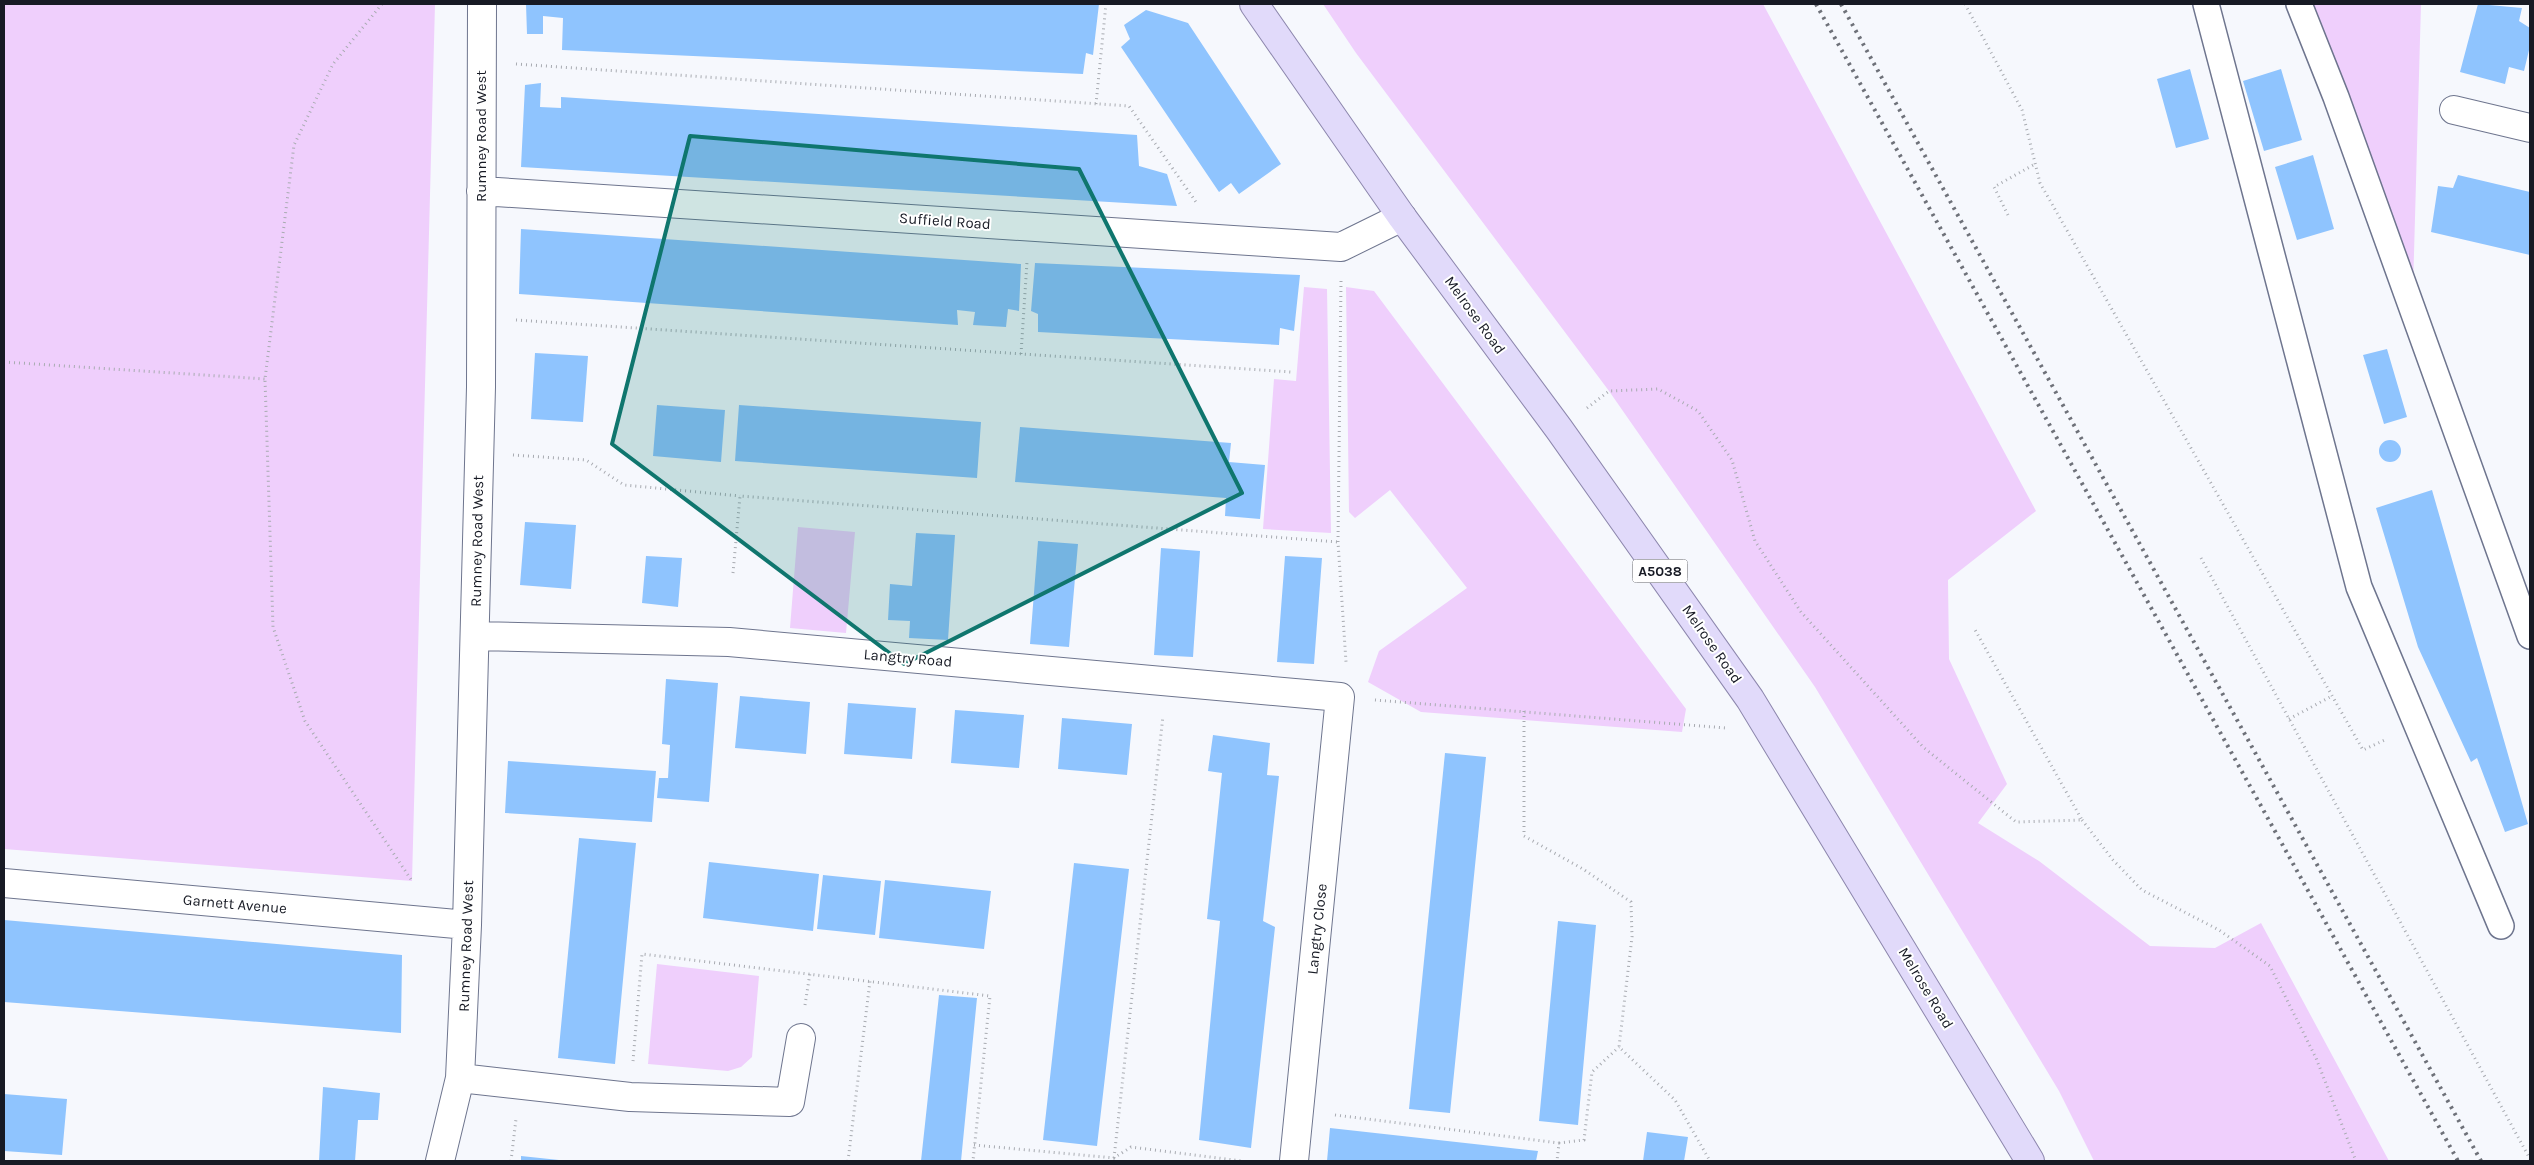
<svg xmlns="http://www.w3.org/2000/svg" width="2534" height="1165" font-family="Karla,sans-serif">
<rect width="100%" height="100%" fill="#f6f8fd"/>
<path fill="#efcffc" d="M 4,4 L 435,4 L 412,881 L 4,849 Z
M 1323,4 L 1763,4 L 2036,511 L 1948,580 L 1949,659 L 2007,784 L 1978,823 L 2039,861 L 2150,946 L 2215,948 L 2261,923 L 2389,1161 L 2094,1161 L 2059,1091 L 1815,687 L 1609,391 L 1356,53 Z
M 2310,4 L 2421,4 L 2413,289 Z
M 1304,287 L 1327,289 L 1331,533 L 1263,529 L 1274,379 L 1296,381 Z
M 1346,287 L 1374,291 L 1686,709 L 1682,732 L 1421,712 L 1368,682 L 1379,651 L 1467,588 L 1390,490 L 1355,518 L 1349,512 Z
M 798,527 L 855,532 L 846,633 L 790,628 Z
M 657,964 L 759,976 L 752,1057 L 741,1067 L 728,1071 L 648,1064 Z"/>
<path fill="#8fc4fe" d="M 526,4 L 1099,4 L 1093,55 L 1086,53 L 1083,74 L 562,50 L 563,18 L 543,16 L 543,34 L 527,34 Z
M 2478,4 L 2522,8 L 2519,21 L 2530,28 L 2530,46 L 2524,71 L 2509,67 L 2505,84 L 2460,72 Z
M 1146,10 L 1188,23 L 1281,164 L 1239,194 L 1231,183 L 1219,192 L 1121,47 L 1130,39 L 1124,25 Z
M 2190,69 L 2209,139 L 2176,148 L 2157,79 Z
M 2281,69 L 2302,140 L 2264,151 L 2243,81 Z
M 541,83 L 540,107 L 561,108 L 561,97 L 1137,135 L 1139,166 L 1167,174 L 1177,206 L 521,167 L 525,85 Z
M 2313,155 L 2334,229 L 2297,240 L 2275,167 Z
M 2458,175 L 2530,192 L 2530,255 L 2431,232 L 2438,186 L 2453,188 Z
M 521,229 L 1021,264 L 1019,311 L 1008,309 L 1006,327 L 973,325 L 975,312 L 957,310 L 958,325 L 519,294 Z
M 1035,263 L 1300,275 L 1294,331 L 1280,328 L 1279,345 L 1038,332 L 1038,314 L 1031,311 Z
M 2387,349 L 2407,417 L 2384,424 L 2363,355 Z
M 535,353 L 588,356 L 583,422 L 531,419 Z
M 657,405 L 725,410 L 721,462 L 653,456 Z
M 739,405 L 981,422 L 977,478 L 735,461 Z
M 1020,427 L 1231,443 L 1229,462 L 1265,465 L 1260,519 L 1225,516 L 1226,498 L 1015,482 Z
M2379 451a11 11 0 1 1 22 0a11 11 0 1 1-22 0Z
M 2432,490 L 2528,824 L 2505,832 L 2477,758 L 2471,762 L 2418,647 L 2376,508 Z
M 525,522 L 576,525 L 571,589 L 520,585 Z
M 916,533 L 955,535 L 948,640 L 909,638 L 910,621 L 888,620 L 890,584 L 912,586 Z
M 1038,541 L 1078,544 L 1069,647 L 1030,644 Z
M 1161,548 L 1200,551 L 1193,657 L 1154,655 Z
M 646,556 L 682,558 L 678,607 L 642,603 Z
M 1285,556 L 1322,558 L 1314,664 L 1277,662 Z
M 666,679 L 718,683 L 709,802 L 657,798 L 659,778 L 668,778 L 670,745 L 662,744 Z
M 740,696 L 810,702 L 806,754 L 735,748 Z
M 848,703 L 916,708 L 912,759 L 844,754 Z
M 955,710 L 1024,715 L 1019,768 L 951,763 Z
M 1062,718 L 1132,724 L 1127,775 L 1058,769 Z
M 1213,735 L 1270,743 L 1267,775 L 1279,776 L 1263,921 L 1275,927 L 1251,1148 L 1199,1140 L 1220,921 L 1207,919 L 1222,773 L 1208,771 Z
M 1445,753 L 1486,757 L 1450,1113 L 1409,1109 Z
M 508,761 L 656,771 L 652,822 L 505,813 Z
M 579,838 L 636,843 L 615,1064 L 558,1058 Z
M 709,862 L 819,874 L 813,931 L 703,918 Z
M 1074,863 L 1129,869 L 1097,1146 L 1043,1140 Z
M 823,875 L 881,881 L 875,935 L 817,929 Z
M 885,880 L 991,891 L 984,949 L 879,938 Z
M 4,920 L 402,955 L 401,1033 L 4,1002 Z
M 1558,921 L 1596,925 L 1578,1125 L 1539,1121 Z
M 939,995 L 977,998 L 961,1161 L 921,1161 Z
M 323,1087 L 380,1093 L 378,1120 L 358,1120 L 355,1161 L 319,1161 Z
M 4,1094 L 67,1099 L 62,1155 L 4,1151 Z
M 1330,1128 L 1538,1151 L 1536,1161 L 1327,1161 Z
M 1647,1132 L 1688,1137 L 1684,1161 L 1643,1161 Z
M 521,1156 L 559,1160 L 559,1161 L 521,1161 Z"/>
<g fill="none" stroke-linecap="round" stroke-linejoin="round">
<g stroke="#6e758e" stroke-width="28">
<path id="service" d="M 2206,4 L 2359,587 L 2501,926
M 2299,4 L 2336,97 L 2530,636"/>
</g>
<g stroke="#6e758e" stroke-width="30">
<path id="minor" d="M 2454,110 L 2530,128
M 481,191 L 1341,247 L 1402,217
M 475,636 L 729,642 L 1340,697 L 1294,1161
M 4,883 L 467,925
M 460,1078 L 630,1097 L 790,1102 L 801,1038
M 440,1161 L 460,1078 L 467,925 L 481,387 L 482,4"/>
</g>
<g stroke="#8d87ad" stroke-width="30">
<path id="primary" d="M 1254,4 L 1402,217 L 1559,429 L 1750,699 L 2030,1161"/>
</g>
<path stroke="#a8abb1" stroke-width="3" stroke-dasharray="1 4" stroke-linecap="butt" d="M 382,4 L 333,64 L 294,145 L 265,379 L 273,627 L 305,721 L 412,881
M 1965,4 L 2022,110 L 2040,183 L 2363,750 L 2387,739
M 516,64 L 1129,106 L 1196,202
M 1096,104 L 1106,4
M 2008,215 L 1994,187 L 2035,164
M 1341,281 L 1338,542 L 1346,662
M 516,320 L 1291,372
M 1021,354 L 1027,262
M 4,362 L 265,379
M 1587,408 L 1609,391 L 1658,389 L 1698,411 L 1732,460 L 1755,541 L 1801,612 L 1923,747 L 2016,822 L 2082,820 L 1974,628
M 513,455 L 586,460 L 624,485 L 740,496
M 2201,558 L 2530,1159
M 733,573 L 740,496 L 1338,542
M 1375,700 L 1726,728
M 1524,711 L 1524,836 L 1583,869 L 1631,902 L 1632,937 L 1619,1047 L 1675,1100 L 1710,1161
M 2289,719 L 2332,696
M 2082,820 L 2113,860 L 2142,890 L 2219,930 L 2270,966 L 2316,1058 L 2356,1161
M 805,1005 L 810,973
M 633,1061 L 642,954 L 990,996 L 973,1161
M 1335,1115 L 1559,1143 L 1557,1161
M 1559,1143 L 1584,1140 L 1592,1072 L 1619,1047
M 974,1145 L 1114,1158 L 1131,1147 L 1242,1161
M 1114,1158 L 1163,716
M 511,1161 L 516,1119
M 848,1161 L 870,981"/>
<use href="#service" stroke="#fff" stroke-width="25"/>
<use href="#minor" stroke="#fff" stroke-width="28"/>
<use href="#primary" stroke="#e1dafa" stroke-width="28"/>
<path stroke="#6e7179" stroke-width="4" stroke-dasharray="2.5 5" stroke-linecap="butt" d="M 1816,4 L 2458,1161
M 1841,4 L 2481,1161"/>
</g>
<path fill="#0f766e" fill-opacity="0.2" stroke="#0f766e" stroke-width="4" stroke-linejoin="round" d="M 690,136 L 1079,169 L 1242,493 L 904,664 L 612,444 Z"/>
<g text-anchor="middle" dominant-baseline="central" stroke-width="4" stroke-linejoin="round" paint-order="stroke">
<rect fill="#fff" stroke="#5d5f66" stroke-width="1" x="1632.5" y="559.5" width="55" height="23" rx="4"/>
<g font-size="14" font-weight="bold" fill="#171a24">
<text x="1660" y="571">A5038</text>
</g>
<g font-size="15" fill="#171a24" stroke="#fff">
<text transform="translate(481 136) rotate(-90)">Rumney Road West</text>
<text transform="translate(945 221) rotate(4)">Suffield Road</text>
<text transform="translate(1475 315) rotate(54)">Melrose Road</text>
<text transform="translate(477 541) rotate(-89)">Rumney Road West</text>
<text transform="translate(1712 644) rotate(55)">Melrose Road</text>
<text transform="translate(908 658) rotate(5)">Langtry Road</text>
<text transform="translate(235 904) rotate(5)">Garnett Avenue</text>
<text transform="translate(1317 929) rotate(-84)">Langtry Close</text>
<text transform="translate(466 946) rotate(-88)">Rumney Road West</text>
<text transform="translate(1926 988) rotate(59)">Melrose Road</text>
</g>
</g>
<rect width="2534" height="1165" fill="none" stroke="#171a24" stroke-width="10"/>
</svg>
